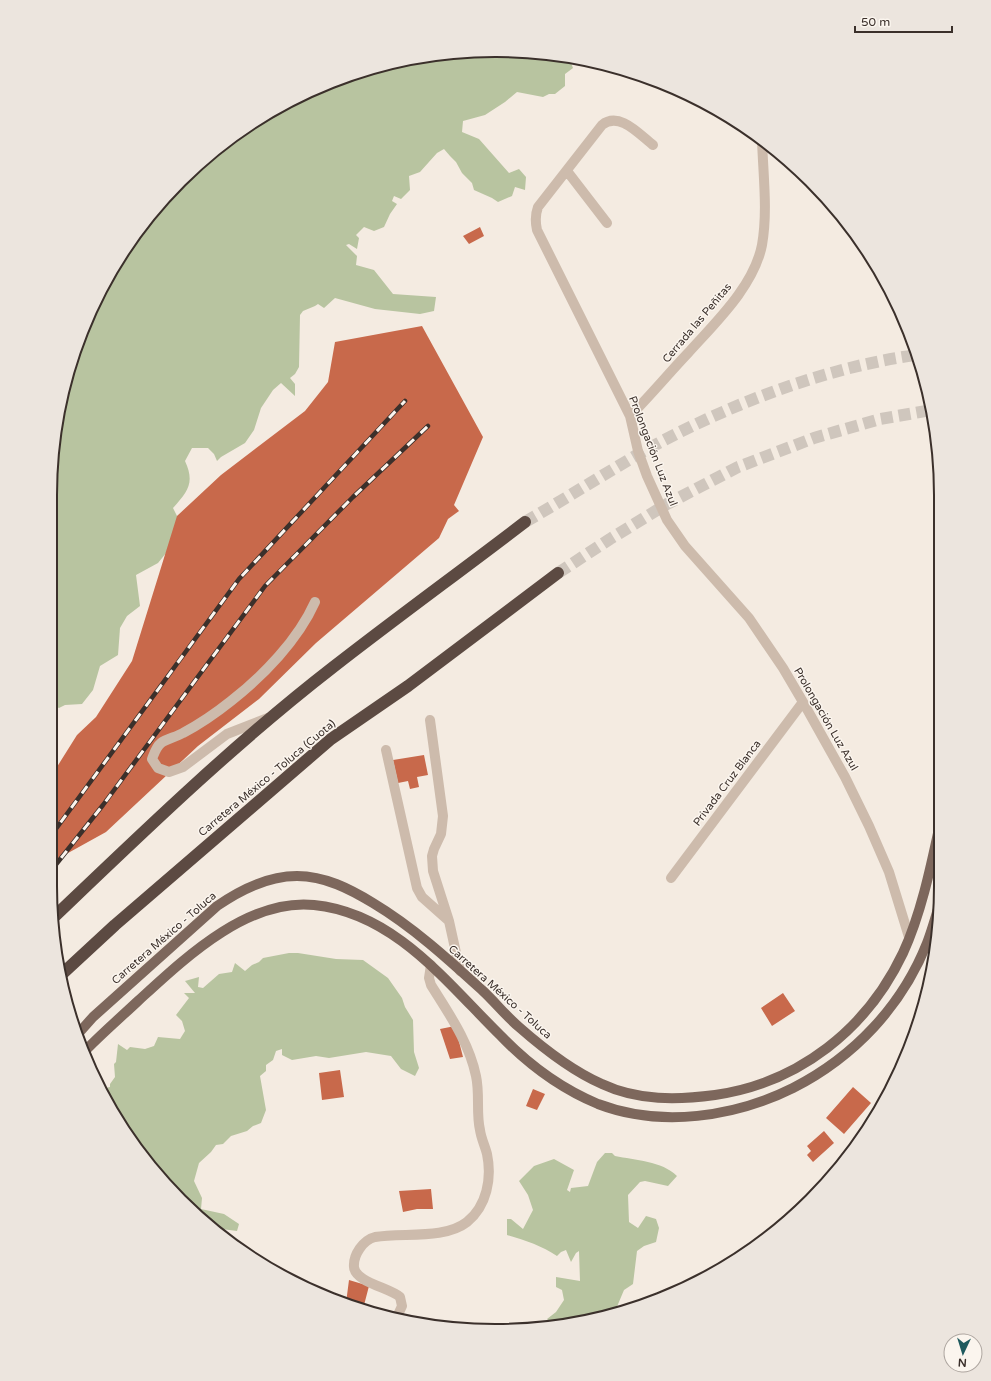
<svg xmlns="http://www.w3.org/2000/svg" width="991" height="1381" font-family="'Varela Round',sans-serif">
<rect width="100%" height="100%" fill="#f4ebe1"/>
<path fill="#b8c4a0" d="M 525,51 L 569,58 L 573,68 L 565,74 L 565,86 L 555,94 L 549,94 L 543,97 L 517,92 L 505,102 L 485,115 L 463,121 L 462,132 L 479,139 L 509,173 L 519,169 L 526,177 L 525,190 L 515,187 L 512,196 L 498,202 L 492,198 L 474,190 L 472,183 L 462,173 L 456,162 L 450,156 L 444,149 L 437,153 L 420,172 L 409,176 L 410,190 L 401,199 L 394,196 L 392,201 L 397,204 L 390,214 L 384,227 L 374,231 L 364,227 L 356,235 L 359,238 L 357,249 L 349,244 L 346,245 L 357,256 L 356,265 L 374,270 L 393,294 L 436,297 L 434,311 L 420,314 L 375,309 L 335,298 L 324,308 L 318,304 L 315,306 L 303,311 L 300,315 L 299,367 L 295,374 L 290,378 L 295,384 L 295,396 L 281,383 L 273,390 L 261,408 L 254,430 L 245,443 L 221,457 L 217,461 L 214,454 L 208,448 L 192,448 L 185,461 C 195,483 188,491 173,508 L 181,524 L 179,537 L 158,563 L 136,575 L 140,606 L 127,616 L 120,628 L 118,655 L 100,666 L 93,690 L 82,704 L 65,705 L 59,708 L 50,704 L 50,495 L 59,408 L 84,325 L 110,273 L 160,202 L 202,160 L 273,110 L 353,74 L 438,54 Z
M 289,953 L 298,953 L 336,959 L 363,960 L 388,978 L 402,998 L 405,1007 L 413,1020 L 414,1052 L 419,1068 L 415,1076 L 401,1069 L 391,1056 L 366,1052 L 329,1058 L 316,1056 L 292,1060 L 282,1055 L 282,1049 L 276,1051 L 273,1060 L 266,1065 L 266,1071 L 260,1076 L 266,1110 L 261,1123 L 253,1126 L 247,1131 L 231,1136 L 223,1144 L 216,1145 L 211,1152 L 199,1163 L 194,1181 L 202,1198 L 201,1209 L 224,1214 L 239,1224 L 237,1231 L 214,1228 L 202,1220 L 125,1133 L 101,1089 L 110,1087 L 110,1084 L 115,1077 L 114,1064 L 116,1062 L 118,1044 L 127,1050 L 130,1047 L 145,1049 L 154,1046 L 158,1037 L 180,1039 L 185,1031 L 182,1021 L 176,1015 L 189,998 L 184,993 L 195,993 L 185,981 L 199,977 L 198,987 L 203,988 L 219,974 L 232,972 L 235,963 L 245,971 L 252,965 L 259,962 L 263,958 Z
M 605,1153 L 612,1153 L 615,1156 C 635,1160 662,1161 677,1176 L 668,1186 L 645,1181 L 640,1182 L 628,1195 L 629,1222 L 638,1228 L 646,1216 L 656,1219 L 659,1228 L 656,1242 L 644,1246 L 637,1251 L 633,1284 L 624,1290 L 616,1309 L 617,1310 L 555,1327 L 547,1319 L 556,1312 L 564,1300 L 562,1290 L 556,1287 L 556,1277 L 580,1281 L 579,1251 L 576,1253 L 571,1262 L 566,1250 L 561,1252 L 557,1256 C 542,1246 525,1240 507,1235 L 507,1219 L 511,1219 L 523,1229 L 533,1210 L 528,1195 L 519,1181 L 534,1166 L 554,1159 L 574,1170 L 567,1190 L 570,1192 L 571,1188 L 588,1186 L 597,1162 Z"/>
<path fill="#c8694b" d="M 480,227 L 484,236 L 469,244 L 463,236 Z
M 422,326 L 483,437 L 454,505 L 459,511 L 448,519 L 439,538 L 316,643 L 259,699 L 198,746 L 106,832 L 50,863 L 50,778 L 77,735 L 96,717 L 132,661 L 177,516 L 221,475 L 305,411 L 328,382 L 335,342 Z
M 424,755 L 428,775 L 417,777 L 419,787 L 410,789 L 408,781 L 398,783 L 393,760 Z
M 783,993 L 795,1011 L 772,1026 L 761,1008 Z
M 455,1026 L 463,1057 L 450,1059 L 440,1029 Z
M 340,1070 L 344,1097 L 322,1100 L 319,1073 Z
M 853,1087 L 871,1103 L 844,1134 L 826,1118 Z
M 533,1089 L 545,1094 L 537,1110 L 526,1106 Z
M 869,1124 L 861,1137 L 860,1137 L 865,1126 Z
M 824,1131 L 834,1143 L 813,1162 L 807,1155 L 811,1151 L 807,1146 Z
M 431,1189 L 433,1209 L 417,1209 L 403,1212 L 399,1191 Z
M 349,1280 L 369,1286 L 363,1309 L 346,1303 Z"/>
<g fill="none" stroke-linecap="round" stroke-linejoin="round">
<path stroke="#cfc6bd" stroke-width="12" stroke-dasharray="12 6" stroke-linecap="butt" d="M 525,522 C 565,499 604,474 644,451 C 727,405 823,368 916,355
M 558,573 L 610,539 L 667,504 L 738,467 L 814,438 L 880,419 L 932,410"/>
<path stroke="#cdbbac" stroke-width="10" d="M 653,145 C 639,134 619,111 602,125 L 538,207 C 535,215 535,221 537,230 L 630,416 L 638,451 L 647,476 L 667,520 L 685,546 L 749,618 L 783,668 L 803,702 L 845,777 L 869,826 L 889,872 L 909,937
M 567,171 L 607,223
M 630,416 C 650,396 669,373 689,352 C 716,322 754,286 762,245 C 768,211 763,174 762,139
M 268,718 L 227,734 L 183,767 L 169,772 L 158,768 L 152,759 C 154,754 156,747 161,743 C 166,739 176,737 183,733 C 200,724 216,713 231,701 C 263,676 298,640 315,602
M 430,720 L 443,816 L 441,834 L 434,849 L 432,856 L 433,871 L 449,921 L 460,971
M 386,750 L 417,888 L 422,897 L 449,921
M 671,878 L 803,702
M 396,1319 L 402,1306 L 400,1297 C 390,1288 355,1282 354,1267 C 353,1255 363,1240 375,1237 C 402,1232 444,1240 467,1222 C 487,1206 492,1178 487,1154 C 485,1146 481,1138 480,1130 C 476,1113 480,1094 476,1076 C 469,1042 449,1014 431,985 L 429,978 L 431,965"/>
<path stroke="#7d675c" stroke-width="10" d="M 77,1035 L 93,1017 L 217,906 C 240,890 268,876 297,876 C 325,876 350,889 373,903 C 413,927 448,959 482,990 C 495,1002 506,1016 519,1027 C 544,1049 572,1071 602,1084 C 638,1101 678,1100 715,1095 C 799,1083 867,1029 903,953 C 921,914 931,866 940,824
M 83,1053 C 100,1035 120,1018 138,1001 C 184,959 247,898 314,905 C 395,913 447,983 501,1036 C 528,1064 562,1089 598,1104 C 661,1128 735,1117 793,1088 C 854,1057 902,1006 927,943 C 932,930 936,916 940,902"/>
<path stroke="#5c4a42" stroke-width="12" d="M 54,917 C 144,831 234,744 332,668 C 396,618 461,571 525,522
M 62,974 L 115,925 L 331,739 L 408,686 L 558,573"/>
<g stroke="#3b302b" stroke-width="4.5">
<path id="rail" d="M 50,837 L 239,579 L 405,401
M 50,872 L 103,805 L 265,586 L 353,497 L 428,426"/>
</g>
<use href="#rail" stroke="#fbf5ee" stroke-width="3" stroke-dasharray="9" stroke-linecap="butt"/>
</g>
<g text-anchor="middle" dominant-baseline="central" stroke-width="3" stroke-linejoin="round" paint-order="stroke">
<g font-size="11" fill="#3b302b" stroke="#fbf5ee">
<text transform="translate(697 323) rotate(-50)">Cerrada las Peñitas</text>
<text transform="translate(653 451) rotate(69)">Prolongación Luz Azul</text>
<text transform="translate(826 719) rotate(60)">Prolongación Luz Azul</text>
<text transform="translate(267 778) rotate(-40)">Carretera México - Toluca (Cuota)</text>
<text transform="translate(727 783) rotate(-53)">Privada Cruz Blanca</text>
<text transform="translate(164 938) rotate(-41)">Carretera México - Toluca</text>
<text transform="translate(500 992) rotate(42)">Carretera México - Toluca</text>
</g>
</g>
<path d="M0 0H991V1381H0ZM495 57H496A438 438 0 0 1 934 495V886A438 438 0 0 1 496 1324H495A438 438 0 0 1 57 886V495A438 438 0 0 1 495 57Z" fill="#ece5de" fill-rule="evenodd"/>
<path fill="none" stroke="#3b302b" stroke-width="2" d="M495 57H496A438 438 0 0 1 934 495V886A438 438 0 0 1 496 1324H495A438 438 0 0 1 57 886V495A438 438 0 0 1 495 57Z"/>
<g transform="translate(963 1353) rotate(184)"><circle r="19" fill="#fbf5ee" stroke="#aea6a0"/>
<path d="M0-3L7 15L0 10L-7 15Z" fill="#1f5a5e"/>
<text y="-6" font-size="11" font-weight="bold" text-anchor="middle" fill="#3b302b">N</text>
</g>
<path d="M855 26v6h97v-6" fill="none" stroke="#3b302b" stroke-width="2"/>
<text x="861" y="26" font-size="12" fill="#3b302b" stroke="#fbf5ee" stroke-width="3" paint-order="stroke">50 m</text>
</svg>
